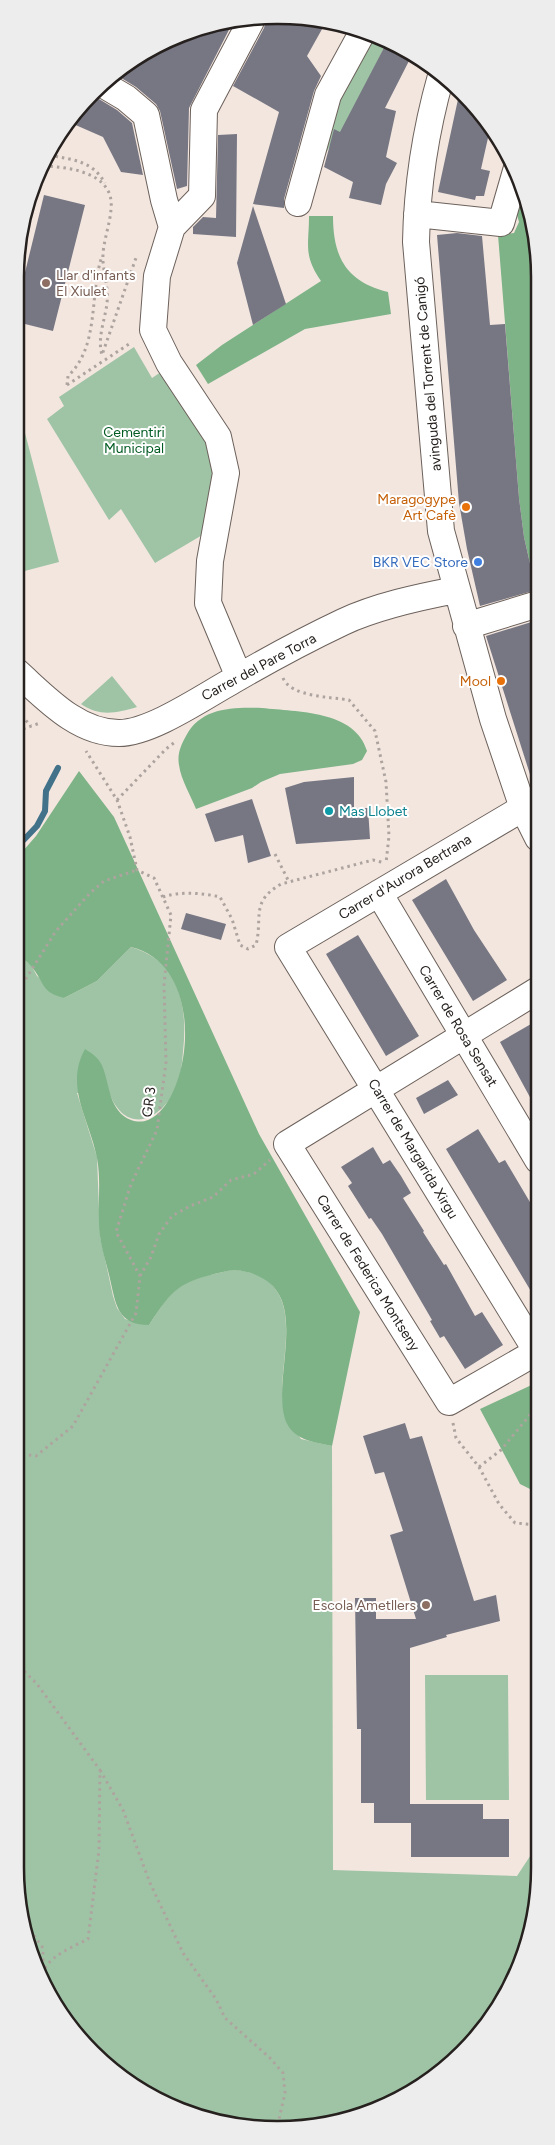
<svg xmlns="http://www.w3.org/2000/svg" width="555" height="2145" font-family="Figtree,sans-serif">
<rect width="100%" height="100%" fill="#f3e6df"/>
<path fill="#9fc4a5" d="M 373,36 L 388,40 L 341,133 L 337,132 L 320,165 L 338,100 Z
M 134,347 L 152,378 L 164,370 L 209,443 L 216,476 L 204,534 L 155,563 L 121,509 L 109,520 L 47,419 L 64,406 L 59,397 Z
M 25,433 L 59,562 L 17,573 L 17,435 Z
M 112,676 L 137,707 C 116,713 100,717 81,704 Z
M 131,947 C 180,961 188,1007 183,1052 C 182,1063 181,1075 177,1085 C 162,1122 125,1136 109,1092 L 77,1093 L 97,1157 L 100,1236 L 113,1296 L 117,1308 L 125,1319 L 149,1325 C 173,1288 179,1281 223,1272 C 234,1269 247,1271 257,1275 C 306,1296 277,1365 283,1405 C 285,1416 295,1429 301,1439 L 332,1446 L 333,1870 L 517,1876 L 538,1844 L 538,1902 L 505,1998 L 438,2076 L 346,2121 L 260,2129 L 162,2103 L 80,2041 L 35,1968 L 15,1867 L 16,953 L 31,965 L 37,976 L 64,998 L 97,981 Z
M 425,1675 L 508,1675 L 509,1800 L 426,1800 Z"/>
<path fill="#7db386" d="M 520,186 L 538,244 L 538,598 L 524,537 L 519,498 L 498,235 L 514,233 L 519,222 L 514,204 Z
M 309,216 L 333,216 C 333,258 347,282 388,292 L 391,314 L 305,329 L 208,384 L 196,365 L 222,345 L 321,281 C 303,255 309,245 309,216 Z
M 262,708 C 297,712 355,710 367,751 L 362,760 L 353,764 L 280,774 L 261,782 L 252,788 L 196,809 C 191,796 181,780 179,765 C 177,754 181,745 186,736 C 201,707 234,707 262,708 Z
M 79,771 L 114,817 L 259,1134 L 360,1312 L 332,1446 C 314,1442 292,1440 285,1419 C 272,1378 309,1300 260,1277 C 249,1271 235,1269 223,1272 C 178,1282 173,1289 149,1325 C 117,1325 116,1304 110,1279 C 106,1261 99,1242 99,1223 C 98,1202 101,1179 97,1158 C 90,1120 64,1087 85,1049 C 93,1054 100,1059 103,1068 C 110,1086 109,1111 131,1120 C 184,1140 220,969 131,947 L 97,981 L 64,998 C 40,992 45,982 31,966 C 27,961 21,958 16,953 L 16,859 L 36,836 Z
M 538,1382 L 538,1493 L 520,1484 L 480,1409 Z"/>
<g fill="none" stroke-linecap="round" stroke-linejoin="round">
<path stroke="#427289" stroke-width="6" d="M 16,848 L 37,826 L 45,811 L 46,791 L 58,768"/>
</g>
<path fill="#777783" d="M 312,17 L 326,22 L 307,56 L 321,76 L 314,91 L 284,199 L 284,208 L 253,204 L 279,112 L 233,86 L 264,28 L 266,20 Z
M 233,22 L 189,108 L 187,186 L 177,189 L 160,111 L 156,104 L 136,87 L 118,76 L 123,67 L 210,24 Z
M 388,40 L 394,42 L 412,55 L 385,108 L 396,111 L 386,157 L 397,163 L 386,184 L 381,205 L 349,198 L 353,182 L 324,167 L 334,129 L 340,132 Z
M 460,90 L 490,129 L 481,169 L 490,171 L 484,196 L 476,196 L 475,200 L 438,192 Z
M 94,96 L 117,110 L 132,123 L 143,175 L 121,172 L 103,137 L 71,123 Z
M 237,134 L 236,237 L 193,234 L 193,227 L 203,217 L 216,218 L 218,135 Z
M 44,195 L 85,205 L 53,331 L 17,322 L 17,305 Z
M 253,206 L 286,304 L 253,325 L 237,263 Z
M 457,233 L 482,236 L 490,325 L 505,324 L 519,498 L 524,537 L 536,590 L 480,606 L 467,549 L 459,503 L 437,235 Z
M 538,620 L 538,786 L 534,787 L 486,636 Z
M 354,777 L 354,808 L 368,808 L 370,839 L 296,844 L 285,788 L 304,782 Z
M 252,799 L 271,856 L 248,863 L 243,835 L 215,842 L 205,814 Z
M 446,879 L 474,930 L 507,980 L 473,1001 L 412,900 Z
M 186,913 L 226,924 L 221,940 L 181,929 Z
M 358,935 L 419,1036 L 386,1056 L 326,954 Z
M 538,1020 L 538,1112 L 500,1042 Z
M 448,1080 L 458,1095 L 424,1114 L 416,1098 Z
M 478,1129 L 499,1163 L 505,1160 L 537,1214 L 538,1303 L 446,1149 Z
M 373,1147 L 383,1164 L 390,1160 L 401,1176 L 411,1193 L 403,1198 L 424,1231 L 423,1232 L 444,1265 L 446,1264 L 475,1316 L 482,1312 L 503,1345 L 465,1369 L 444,1336 L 440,1338 L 430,1321 L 432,1320 L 382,1234 L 371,1218 L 369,1219 L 348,1186 L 352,1183 L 341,1167 Z
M 405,1423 L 410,1439 L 422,1436 L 474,1601 L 496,1595 L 500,1621 L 446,1635 L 447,1637 L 410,1648 L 410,1804 L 483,1804 L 483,1819 L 509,1819 L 509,1857 L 411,1857 L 411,1823 L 374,1823 L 374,1803 L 361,1803 L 361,1729 L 357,1729 L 355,1598 L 376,1598 L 376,1619 L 416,1619 L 390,1535 L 403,1531 L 384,1472 L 375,1474 L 363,1436 Z"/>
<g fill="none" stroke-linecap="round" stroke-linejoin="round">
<g stroke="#6c615b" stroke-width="28">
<path id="minor" d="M 441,76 C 426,129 417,188 416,242 L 441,531 L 493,719 L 523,808 L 538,838
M 104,85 L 126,98 L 146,115 L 164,200 L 172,227
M 298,203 L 328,95 L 362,33
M 417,214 L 501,223 L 516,171
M 466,626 L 538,604
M 17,672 C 45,697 77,733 119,733 C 151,733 203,697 232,681 C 268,660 305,640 343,622 C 377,606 419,597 456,590
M 239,677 L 208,603 L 210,561 L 226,473 L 218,437 L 169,363 L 153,330 L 157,276 L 172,227 L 202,196 L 204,110 L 251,21
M 523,808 L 288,947 L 537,1352
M 379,893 L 538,1160
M 538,1351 L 449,1402 L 287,1144 L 538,990"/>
</g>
<path stroke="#aea49f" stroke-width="3" stroke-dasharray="2.5 4" stroke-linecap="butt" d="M 49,155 C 72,160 92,160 105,183
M 44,166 C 70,167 115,173 111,209 C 110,224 104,239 103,254 C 102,270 109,286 107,303 C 105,320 97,338 102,355 L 137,255
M 525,226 L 530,230 L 538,251
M 538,306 L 531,274 L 538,264
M 67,385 L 68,376 C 100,346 89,295 102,256
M 67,385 L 132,342
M 283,678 C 291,697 331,697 349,700 L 375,731 L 386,782 L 389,836 L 386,863
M 17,711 L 31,726
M 17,731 L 40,723
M 117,800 L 166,749 L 175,742
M 275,854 L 289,882
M 163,897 C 180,891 203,893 220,897 L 232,919 L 240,945 L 248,949 L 256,945 C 263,917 250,902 281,884 L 373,860 L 385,863
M 16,988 L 25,980 L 56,931 L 90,893 L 104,881 L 137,870
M 140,1276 L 151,1257 L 159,1234 L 172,1216 L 190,1206 L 213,1197 L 231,1180 L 254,1174 L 270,1160
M 453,1423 L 456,1438 L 479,1467 L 499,1504 L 515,1523 L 538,1525
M 16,1453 L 36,1456 L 73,1426 L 136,1313 L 140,1276 L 116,1232 L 131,1184 L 157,1130 L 166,1062 L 164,985 L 171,915 L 154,878 L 137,870 L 130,837 L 117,800 L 86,751
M 479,1467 L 501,1450 L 538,1405
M 15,1662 L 37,1684 L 100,1770 L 99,1850 L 88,1939 C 71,1948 45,1957 41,1978
M 100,1770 L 123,1810 L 150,1883 L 183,1953 L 216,1999 L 225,2018 L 270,2058 L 283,2073 L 285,2093 L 277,2128
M 26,1925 L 43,1948 L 43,1970 L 37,1970"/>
<use href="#minor" stroke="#fff" stroke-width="26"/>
</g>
<g fill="#8d6e63" stroke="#fff" stroke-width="2">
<circle cx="46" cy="283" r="5"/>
<circle cx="426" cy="1605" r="5"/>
</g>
<g fill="#e8710a" stroke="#fff" stroke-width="2">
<circle cx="466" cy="507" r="5"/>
<circle cx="501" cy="681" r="5"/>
</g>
<circle fill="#3f7fe0" stroke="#fff" stroke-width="2" cx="478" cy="562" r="5"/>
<circle fill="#0f9aa8" stroke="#fff" stroke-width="2" cx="329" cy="811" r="5"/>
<g text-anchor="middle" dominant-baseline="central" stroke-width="4" stroke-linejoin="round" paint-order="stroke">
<g font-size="14" fill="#785e54" stroke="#fff" text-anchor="start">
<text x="56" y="275">Llar d'infants<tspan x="56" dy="16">El Xiulet</tspan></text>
<text x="416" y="1605" text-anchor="end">Escola Ametllers</text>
</g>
<g font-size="14" fill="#26211f" stroke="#fff">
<text transform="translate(428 374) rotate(-95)">avinguda del Torrent de Canigó</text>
<text transform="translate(259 667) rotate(-28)">Carrer del Pare Torra</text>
<text transform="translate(405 877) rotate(-31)">Carrer d'Aurora Bertrana</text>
<text transform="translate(458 1026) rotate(59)">Carrer de Rosa Sensat</text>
<text transform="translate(149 1102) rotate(-83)">GR 3</text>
<text transform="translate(413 1149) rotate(59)">Carrer de Margarida Xirgu</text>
<text transform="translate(368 1273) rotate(58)">Carrer de Federica Montseny</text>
</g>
<g font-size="14" fill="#005b23" stroke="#fff">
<text x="134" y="432">Cementiri<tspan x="134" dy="16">Municipal</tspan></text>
</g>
<g font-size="14" fill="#c56008" stroke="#fff" text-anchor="end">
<text x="456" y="499">Maragogype<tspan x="456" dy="16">Art Cafè</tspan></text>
<text x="491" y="681">Mool</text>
</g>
<g font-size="14" fill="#366cbe" stroke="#fff" text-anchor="end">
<text x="468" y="562">BKR VEC Store</text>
</g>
<g font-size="14" fill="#0d838f" stroke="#fff" text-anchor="start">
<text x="339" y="811">Mas Llobet</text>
</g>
</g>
<path d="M0 0H555V2145H0ZM277 24H278A253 253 0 0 1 531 277V1868A253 253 0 0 1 278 2121H277A253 253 0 0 1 24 1868V277A253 253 0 0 1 277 24Z" fill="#eeeded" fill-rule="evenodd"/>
<path fill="none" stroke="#26211f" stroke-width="2.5" d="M277 24H278A253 253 0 0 1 531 277V1868A253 253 0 0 1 278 2121H277A253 253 0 0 1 24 1868V277A253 253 0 0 1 277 24Z"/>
</svg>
